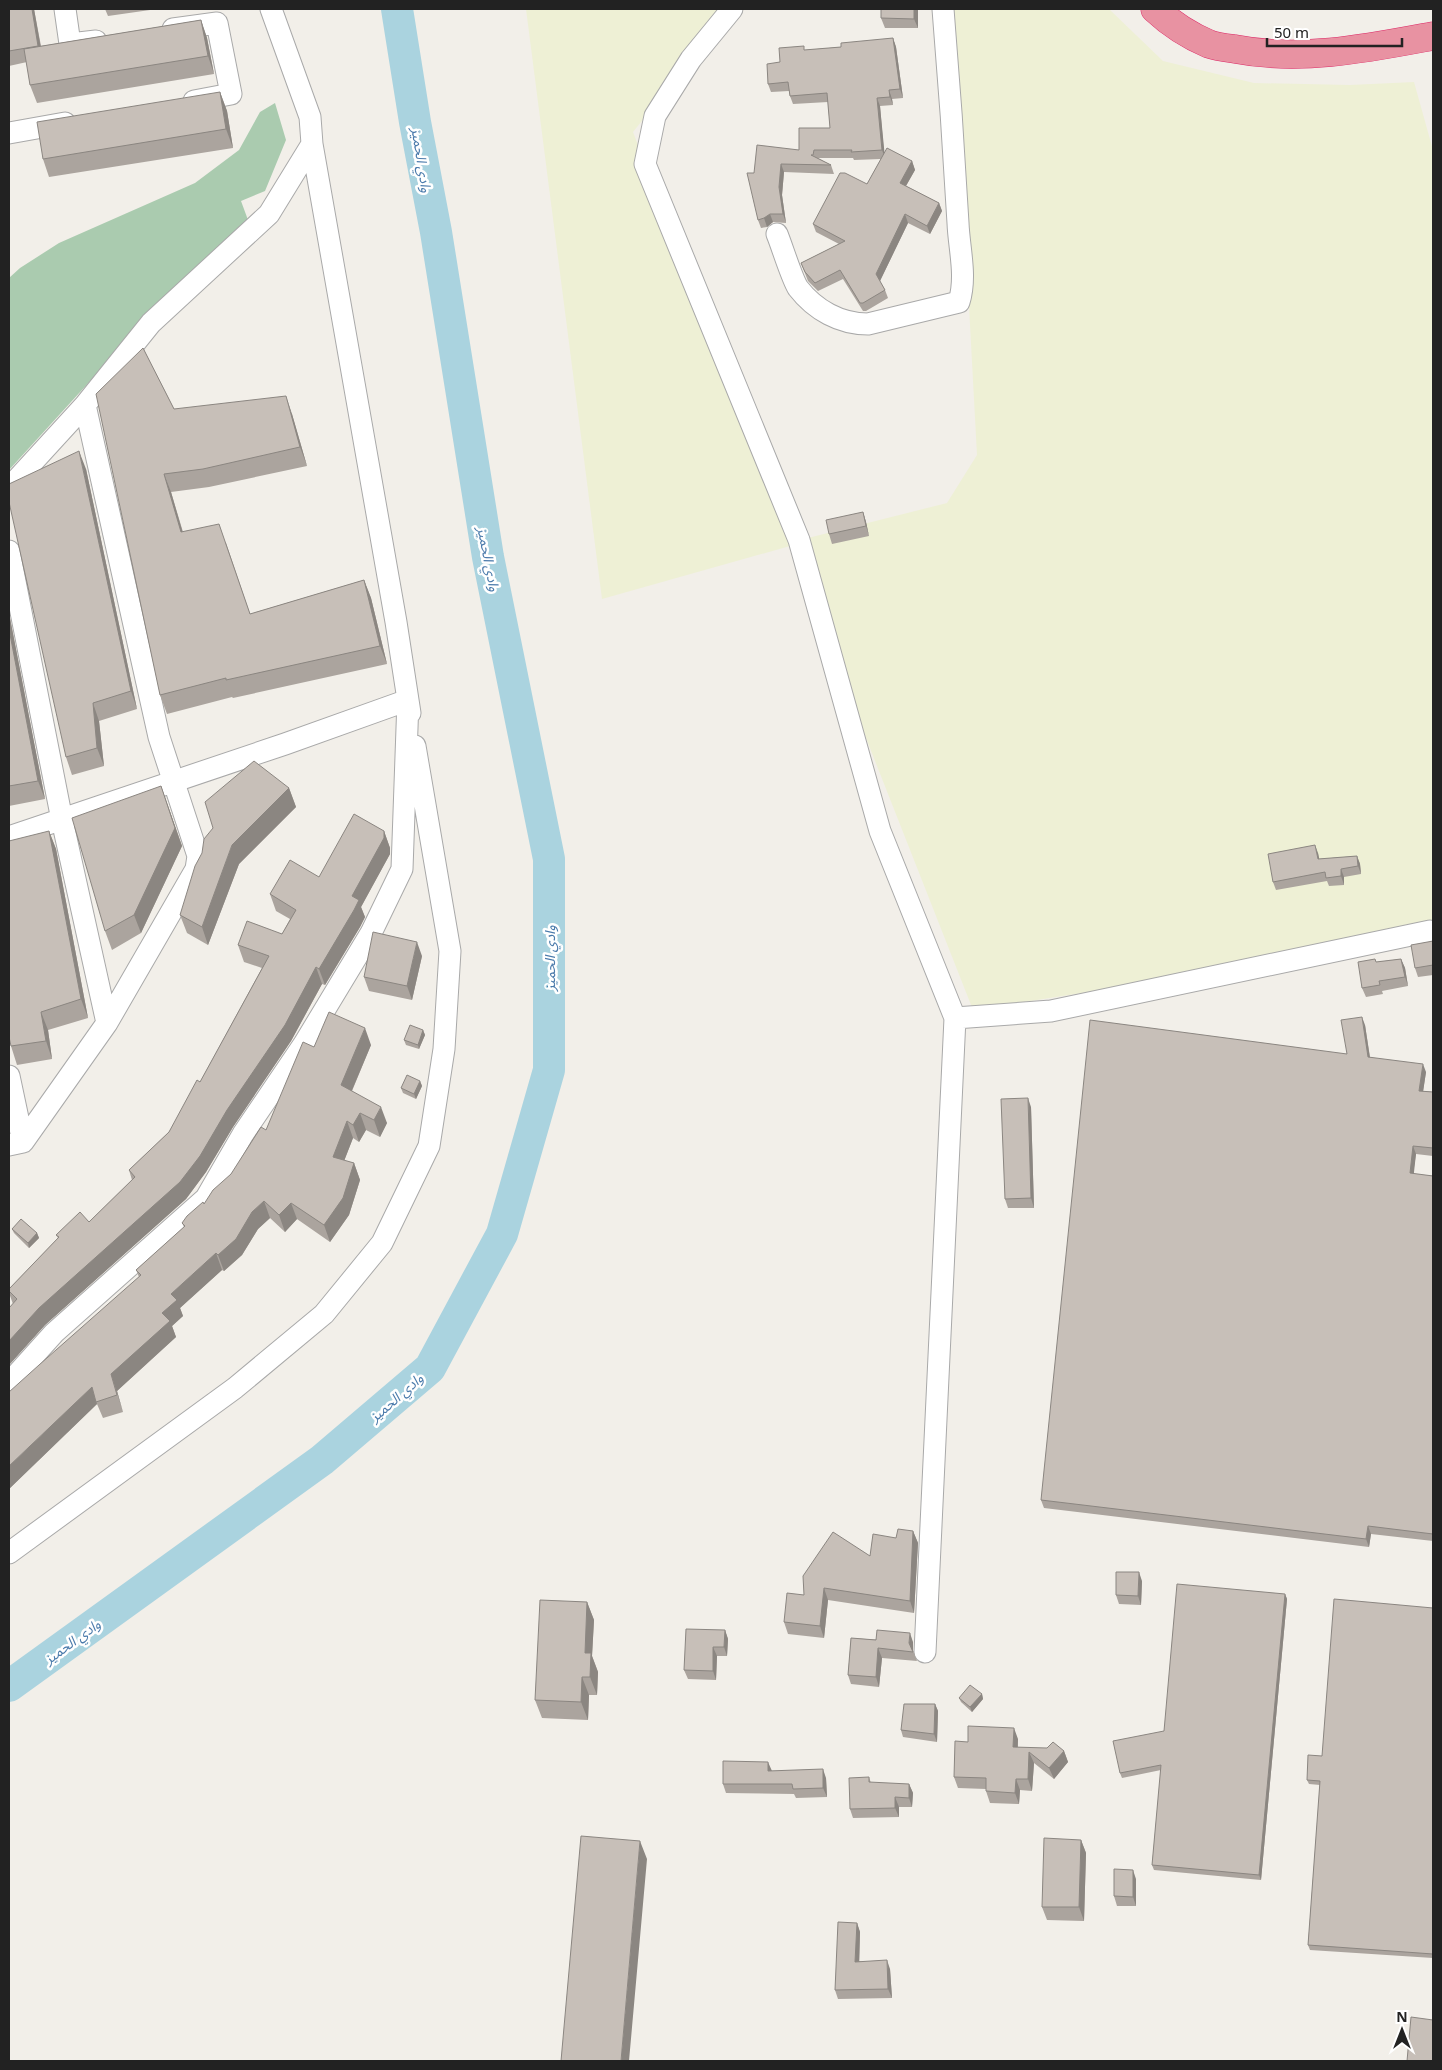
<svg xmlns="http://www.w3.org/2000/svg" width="1442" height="2070" font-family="'Noto Sans','Noto Sans Arabic',sans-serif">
<rect width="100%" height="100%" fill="#f2efe9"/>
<path fill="#eef0d5" d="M 526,9 L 732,9 L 633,132 L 790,546 L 602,599 Z
M 948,9 L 1109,9 L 1163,61 L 1254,83 L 1350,85 L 1414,82 L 1433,150 L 1433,938 L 973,1010 L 831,649 L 808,538 L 947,503 L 977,455 L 961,157 Z"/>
<path fill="#aacbaf" d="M 275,103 L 286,140 L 265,191 L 241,201 L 248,220 L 143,323 L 9,470 L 9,278 L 20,268 L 59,243 L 195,183 L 239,150 L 260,112 Z"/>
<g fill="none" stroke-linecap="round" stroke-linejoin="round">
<path stroke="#aad3df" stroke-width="32" d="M 9,1686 L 322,1460 L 430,1368 L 502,1234 L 549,1070 L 549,859 L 488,557 L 436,232 L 415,122 L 397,9"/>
<g stroke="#a9a9a9" stroke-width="23">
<path id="street" d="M 65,9 L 70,44 L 96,41
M 732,9 L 691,59 L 655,116 L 645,164 L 799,540 L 880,831 L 955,1018 L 925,1652
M 173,29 L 217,23 L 231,94 L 194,101
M 9,133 L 65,123
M 777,234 C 782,246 792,279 798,288 C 815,310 840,324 868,324 L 959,302 C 967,276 959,249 958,223 C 954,151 949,80 943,9
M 9,488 L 85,405 L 151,323 L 269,214 L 312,144
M 9,551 L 62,820 L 107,1023
M 9,837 L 285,744 L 408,700 L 410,713
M 955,1018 L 1051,1011 L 1430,931
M 9,1076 L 23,1142
M 9,1145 L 23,1142 L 107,1023 L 196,869 L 198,856 L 159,737 L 85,405
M 9,1383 L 54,1333 L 206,1198 L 243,1134 L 304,1044 L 371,933 L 402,869 L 408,700 L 396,622 L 312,144 L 310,117 L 271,9
M 9,1553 L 235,1388 L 324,1314 L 382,1243 L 429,1146 L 444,1049 L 450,951 L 415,746"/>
</g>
<g stroke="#dc2a67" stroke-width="29">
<path id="highway" d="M 1155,9 C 1170,23 1190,36 1209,44 C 1217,47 1227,48 1235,49 C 1301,62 1369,48 1433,36"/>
</g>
<use href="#street" stroke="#fff" stroke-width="21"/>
<use href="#highway" stroke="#e892a2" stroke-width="28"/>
</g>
<path fill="#aba49e" d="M 9,9 L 34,9 L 41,46 L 201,20 L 207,38 L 214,74 L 37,103 L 30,85 L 27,62 L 9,66 Z
M 105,9 L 157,9 L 108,16 Z
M 918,9 L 918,28 L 885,28 L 881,18 Z
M 893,38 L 896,47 L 903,98 L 892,99 L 893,105 L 880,106 L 884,153 L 912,161 L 915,170 L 906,186 L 939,203 L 942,211 L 930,234 L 908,223 L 880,281 L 885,290 L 888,298 L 866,311 L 863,311 L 843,279 L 818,291 L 808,281 L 801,263 L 839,244 L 816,232 L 813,224 L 867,184 L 881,159 L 854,160 L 853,158 L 818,158 L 831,165 L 834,174 L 784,172 L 782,195 L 786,223 L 773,222 L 767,227 L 761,228 L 758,220 L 754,173 L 799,150 L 830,128 L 828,102 L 793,104 L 790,96 L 789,91 L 771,92 L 768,84 L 780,62 L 805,50 L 841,47 Z
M 220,92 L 227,111 L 233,148 L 49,177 L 43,159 Z
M 143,348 L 174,409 L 292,414 L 307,466 L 209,487 L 171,492 L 183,532 L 226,543 L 250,614 L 364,580 L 371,598 L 387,664 L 233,698 L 232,697 L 167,714 L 160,695 Z
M 86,469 L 137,709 L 99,721 L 104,766 L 72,775 L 66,757 Z
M 863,512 L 866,522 L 869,536 L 832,544 L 829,534 Z
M 9,613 L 45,799 L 9,806 Z
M 161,786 L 182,846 L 141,933 L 112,950 L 105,931 Z
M 289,788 L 296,807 L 239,864 L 208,945 L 187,933 L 180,915 Z
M 49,831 L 56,849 L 88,1018 L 48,1030 L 52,1059 L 17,1065 L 11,1046 Z
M 384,831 L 390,848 L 390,854 L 361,907 L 365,917 L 360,927 L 325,985 L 322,984 L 291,1041 L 233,1127 L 206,1172 L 186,1199 L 45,1325 L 9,1365 L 9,1308 L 13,1304 L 9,1293 L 9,1289 L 58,1238 L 56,1235 L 89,1222 L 132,1180 L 129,1170 L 169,1132 L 200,1082 L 262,968 L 244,962 L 238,945 L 282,934 L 290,919 L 276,911 L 270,894 L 319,877 Z
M 1318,853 L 1319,859 L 1357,856 L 1360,864 L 1361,874 L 1344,877 L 1344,885 L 1329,886 L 1327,881 L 1276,890 L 1273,882 Z
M 1433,941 L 1433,975 L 1418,977 L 1415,968 Z
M 422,956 L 412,1000 L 369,991 L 364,977 Z
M 1401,959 L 1405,968 L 1408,986 L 1382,991 L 1383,994 L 1366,997 L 1362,988 L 1377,962 Z
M 1365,1025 L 1370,1057 L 1426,1072 L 1423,1091 L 1433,1092 L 1433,1156 L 1416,1154 L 1413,1174 L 1433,1176 L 1433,1541 L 1371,1534 L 1369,1547 L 1044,1508 L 1041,1500 L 1347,1054 Z
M 423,1030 L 425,1035 L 419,1049 L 406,1045 L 404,1040 Z
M 371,1045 L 352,1091 L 387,1123 L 380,1137 L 366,1130 L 359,1142 L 353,1138 L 344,1161 L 354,1163 L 360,1180 L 349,1215 L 330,1242 L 297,1219 L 285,1232 L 270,1218 L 258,1229 L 242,1255 L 224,1271 L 222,1270 L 180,1308 L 183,1316 L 172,1326 L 176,1337 L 117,1391 L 123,1412 L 103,1418 L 97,1404 L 9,1489 L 139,1277 L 136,1270 L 184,1227 L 182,1223 L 204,1204 L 231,1174 L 266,1130 L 314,1047 Z
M 420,1081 L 422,1086 L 416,1099 L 403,1093 L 401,1088 Z
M 1031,1107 L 1034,1208 L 1008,1208 L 1005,1199 Z
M 12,1229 L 37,1233 L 39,1238 L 29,1248 L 14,1233 Z
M 913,1531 L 918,1543 L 914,1613 L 828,1600 L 824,1638 L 788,1634 L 784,1622 L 804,1595 L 870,1556 L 896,1538 Z
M 1142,1581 L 1141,1605 L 1119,1604 L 1116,1595 Z
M 1285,1594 L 1287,1599 L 1261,1880 L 1154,1870 L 1152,1865 L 1161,1770 L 1122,1778 L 1120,1773 L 1164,1731 Z
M 587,1602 L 594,1620 L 592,1656 L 598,1672 L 597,1695 L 589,1695 L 588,1720 L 542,1718 L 535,1700 Z
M 1433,1608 L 1433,1958 L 1310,1950 L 1308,1945 L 1320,1785 L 1309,1784 L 1307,1780 L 1322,1756 Z
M 725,1630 L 728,1639 L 727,1656 L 717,1656 L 716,1680 L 688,1679 L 684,1670 Z
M 851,1638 L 913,1642 L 913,1650 L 917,1661 L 882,1658 L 879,1687 L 851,1684 L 848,1675 Z
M 982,1694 L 983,1699 L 972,1712 L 961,1702 L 959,1698 Z
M 935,1704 L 938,1711 L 937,1742 L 903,1737 L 901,1730 Z
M 1018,1739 L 1018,1747 L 1064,1751 L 1068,1762 L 1054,1779 L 1034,1763 L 1032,1791 L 1020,1790 L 1019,1804 L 990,1803 L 986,1791 L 986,1789 L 958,1788 L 954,1777 L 968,1742 Z
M 772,1771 L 826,1778 L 827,1797 L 796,1798 L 794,1794 L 726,1793 L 723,1784 Z
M 869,1777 L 871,1783 L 909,1784 L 913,1793 L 912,1807 L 899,1807 L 899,1817 L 853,1818 L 850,1809 Z
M 1081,1840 L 1086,1853 L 1084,1921 L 1047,1920 L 1042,1907 Z
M 1136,1879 L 1136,1906 L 1117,1906 L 1114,1896 Z
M 857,1923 L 860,1932 L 859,1961 L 890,1969 L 892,1998 L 838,1999 L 835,1990 Z"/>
<path fill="#8b8681" d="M 32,9 L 34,9 L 43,60 L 38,46 Z
M 914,9 L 918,9 L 918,28 L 914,19 Z
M 201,20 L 207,38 L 214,74 L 208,56 Z
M 893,38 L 896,47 L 903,98 L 900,89 Z
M 889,90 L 892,99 L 893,105 L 890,97 Z
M 220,92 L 227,111 L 233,148 L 226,129 Z
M 877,98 L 880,106 L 885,158 L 882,150 Z
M 912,161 L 915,170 L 903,191 L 900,183 Z
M 781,164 L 784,172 L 782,195 L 786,223 L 783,214 L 779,187 Z
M 939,203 L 942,211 L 930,234 L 927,226 Z
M 770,214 L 773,222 L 767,227 L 764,218 Z
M 905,214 L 908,223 L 879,283 L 876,274 Z
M 286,396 L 292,414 L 307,466 L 300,447 Z
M 79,451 L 86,469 L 137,709 L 131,691 Z
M 164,474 L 171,492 L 188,551 L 181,532 Z
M 863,512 L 866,522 L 869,536 L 866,526 Z
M 364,580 L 371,598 L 387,664 L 380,646 Z
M 9,613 L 45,799 L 38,781 L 9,629 Z
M 93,703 L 99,721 L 104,766 L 97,748 Z
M 161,786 L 182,846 L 141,933 L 134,915 Z
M 289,788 L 296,807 L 239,864 L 208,945 L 202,927 L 232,845 Z
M 49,831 L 56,849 L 88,1018 L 81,999 Z
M 384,831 L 390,848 L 390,854 L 361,907 L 365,917 L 360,927 L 325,985 L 319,969 L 352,896 Z
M 1315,845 L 1318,853 L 1321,867 L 1318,859 Z
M 1357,856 L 1360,864 L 1361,874 L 1358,866 Z
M 1341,869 L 1344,877 L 1344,885 L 1341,876 Z
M 417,942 L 422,956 L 412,1000 L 407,986 Z
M 1401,959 L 1405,968 L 1408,986 L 1405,977 Z
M 316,967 L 322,984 L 291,1041 L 233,1127 L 206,1172 L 186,1199 L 45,1325 L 9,1365 L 9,1341 L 39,1308 L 227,1110 Z
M 41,1012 L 48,1030 L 52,1059 L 46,1041 Z
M 1362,1017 L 1365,1025 L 1371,1065 L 1368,1057 Z
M 365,1028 L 371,1045 L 347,1102 L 341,1085 Z
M 423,1030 L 425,1035 L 419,1049 L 418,1045 Z
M 1423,1064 L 1426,1072 L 1422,1099 L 1419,1091 Z
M 420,1081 L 422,1086 L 416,1099 L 414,1094 Z
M 1028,1098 L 1031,1107 L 1034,1208 L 1031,1198 Z
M 381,1107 L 387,1123 L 380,1137 L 374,1120 Z
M 360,1113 L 366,1130 L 359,1142 L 353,1125 Z
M 347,1121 L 353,1138 L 339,1174 L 333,1157 Z
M 1413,1146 L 1416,1154 L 1413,1181 L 1410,1173 Z
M 354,1163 L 360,1180 L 349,1215 L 330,1242 L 324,1225 Z
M 264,1201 L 270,1218 L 258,1229 L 242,1255 L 224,1271 L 218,1255 L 252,1212 Z
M 291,1203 L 297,1219 L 285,1232 L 279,1215 Z
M 37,1233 L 39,1238 L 29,1248 L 28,1243 Z
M 216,1253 L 222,1270 L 180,1308 L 183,1316 L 172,1326 L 176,1337 L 117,1391 L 123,1412 L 111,1374 L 162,1313 L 171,1294 Z
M 92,1387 L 97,1404 L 9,1489 L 9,1466 Z
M 1368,1526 L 1371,1534 L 1369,1547 L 1366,1539 Z
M 913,1531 L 918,1543 L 914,1613 L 910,1601 Z
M 1139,1572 L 1142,1581 L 1141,1605 L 1138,1596 Z
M 824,1588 L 828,1600 L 824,1638 L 820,1626 Z
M 1285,1594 L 1287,1599 L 1261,1880 L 1259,1875 Z
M 587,1602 L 594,1620 L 592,1656 L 598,1672 L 597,1695 L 590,1677 L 585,1653 Z
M 725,1630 L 728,1639 L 727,1656 L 724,1647 Z
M 910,1633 L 913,1642 L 913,1652 L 909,1643 Z
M 713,1647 L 717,1656 L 716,1680 L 713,1671 Z
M 878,1648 L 882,1658 L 879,1687 L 876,1677 Z
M 582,1677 L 589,1695 L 588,1720 L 581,1702 Z
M 982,1694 L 983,1699 L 972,1712 L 970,1707 Z
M 935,1704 L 938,1711 L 937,1742 L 934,1734 Z
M 1014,1728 L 1018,1739 L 1017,1758 L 1013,1747 Z
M 1064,1751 L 1068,1762 L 1054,1779 L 1049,1768 Z
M 1029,1752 L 1034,1763 L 1032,1791 L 1028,1779 Z
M 768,1762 L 772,1771 L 768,1771 Z
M 823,1769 L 826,1778 L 827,1797 L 823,1788 Z
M 1016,1779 L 1020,1790 L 1019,1804 L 1015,1793 Z
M 909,1784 L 913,1793 L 912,1807 L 909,1798 Z
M 895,1797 L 899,1807 L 899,1817 L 895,1808 Z
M 1081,1840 L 1086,1853 L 1084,1921 L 1079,1907 Z
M 640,1841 L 647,1859 L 629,2061 L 621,2061 Z
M 1133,1870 L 1136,1879 L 1136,1906 L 1133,1897 Z
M 857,1923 L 860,1932 L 859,1971 L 855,1962 Z
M 887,1960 L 890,1969 L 892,1998 L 888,1989 Z"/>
<path fill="#c7bfb8" stroke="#8b8681" d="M 9,9 L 32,9 L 38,46 L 9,51 Z
M 881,9 L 914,9 L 914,19 L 881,18 Z
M 201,20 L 208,56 L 30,85 L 24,49 Z
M 893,38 L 900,89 L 889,90 L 890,97 L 877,98 L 882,150 L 851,152 L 852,150 L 814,150 L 813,155 L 811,155 L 831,165 L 781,164 L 779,187 L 783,214 L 770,214 L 764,218 L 758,220 L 747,173 L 754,173 L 757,145 L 799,150 L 799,128 L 830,128 L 827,93 L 790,96 L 788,82 L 768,84 L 767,64 L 780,62 L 779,48 L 804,46 L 804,50 L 841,47 L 841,43 Z
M 220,92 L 226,129 L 43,159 L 37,122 Z
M 887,148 L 912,161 L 900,183 L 939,203 L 927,226 L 905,214 L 876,274 L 885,290 L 863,303 L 860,303 L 840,270 L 815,283 L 805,272 L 801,263 L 845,241 L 813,224 L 840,173 L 845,173 L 867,184 Z
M 143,348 L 174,409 L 286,396 L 300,447 L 203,469 L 164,474 L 181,532 L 219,524 L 250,614 L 364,580 L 380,646 L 226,680 L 226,678 L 160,695 L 96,394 Z
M 79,451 L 131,691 L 93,703 L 97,748 L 66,757 L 9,502 L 9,484 Z
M 863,512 L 866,526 L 829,534 L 826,520 Z
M 9,629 L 38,781 L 9,786 Z
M 254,761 L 289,788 L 232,845 L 202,927 L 180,915 L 195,866 L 202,853 L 204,839 L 213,828 L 205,802 Z
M 161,786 L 175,828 L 134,915 L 105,931 L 72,818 Z
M 354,814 L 384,831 L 384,838 L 352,896 L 359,900 L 354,910 L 319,969 L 316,967 L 285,1025 L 227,1110 L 200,1156 L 180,1182 L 39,1308 L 9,1341 L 9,1308 L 17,1299 L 9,1291 L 9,1289 L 59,1237 L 56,1235 L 80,1212 L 89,1222 L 135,1177 L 129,1170 L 169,1132 L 197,1080 L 200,1082 L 269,956 L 238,945 L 247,921 L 282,934 L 296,910 L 270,894 L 290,860 L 319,877 Z
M 49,831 L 81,999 L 41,1012 L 46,1041 L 11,1046 L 9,1037 L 9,841 Z
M 1315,845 L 1318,859 L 1357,856 L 1358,866 L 1341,869 L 1341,876 L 1326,878 L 1325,872 L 1273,882 L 1268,854 Z
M 373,932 L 417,942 L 407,986 L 364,977 Z
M 1433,941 L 1433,965 L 1415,968 L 1411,945 Z
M 1375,959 L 1376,962 L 1401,959 L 1405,977 L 1379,981 L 1380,985 L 1362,988 L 1358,962 Z
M 329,1012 L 365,1028 L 341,1085 L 381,1107 L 374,1120 L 360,1113 L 353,1125 L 347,1121 L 333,1157 L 354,1163 L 343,1198 L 324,1225 L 291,1203 L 279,1215 L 264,1201 L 252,1212 L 236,1239 L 218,1255 L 216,1253 L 171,1294 L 177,1300 L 162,1313 L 170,1321 L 111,1374 L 117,1395 L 96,1402 L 92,1387 L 9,1466 L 9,1392 L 39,1365 L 141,1275 L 136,1270 L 185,1226 L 182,1223 L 187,1216 L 203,1202 L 204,1204 L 213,1190 L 231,1174 L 261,1127 L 266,1130 L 303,1042 L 314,1047 Z
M 1362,1017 L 1368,1057 L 1423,1064 L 1419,1091 L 1433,1092 L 1433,1148 L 1413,1146 L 1410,1173 L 1433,1176 L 1433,1534 L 1368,1526 L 1366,1539 L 1041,1500 L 1090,1020 L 1347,1054 L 1341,1020 Z
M 410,1025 L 423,1030 L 418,1045 L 404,1040 Z
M 407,1075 L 420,1081 L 414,1094 L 401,1088 Z
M 1028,1098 L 1031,1198 L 1005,1199 L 1001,1099 Z
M 21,1219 L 37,1233 L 28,1243 L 12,1229 Z
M 898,1529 L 913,1531 L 910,1601 L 824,1588 L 820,1626 L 784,1622 L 787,1593 L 804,1595 L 803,1576 L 833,1532 L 870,1556 L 873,1534 L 896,1538 Z
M 1116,1572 L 1139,1572 L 1138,1596 L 1116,1595 Z
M 1177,1584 L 1285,1594 L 1259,1875 L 1152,1865 L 1161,1765 L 1120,1773 L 1113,1741 L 1164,1731 Z
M 1334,1599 L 1433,1608 L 1433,1954 L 1308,1945 L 1320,1781 L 1307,1780 L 1308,1755 L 1322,1756 Z
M 540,1600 L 587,1602 L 585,1653 L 591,1653 L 590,1677 L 582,1677 L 581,1702 L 535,1700 Z
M 686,1629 L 725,1630 L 724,1647 L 713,1647 L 713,1671 L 684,1670 Z
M 877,1630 L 910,1633 L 909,1643 L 913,1652 L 878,1648 L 876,1677 L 848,1675 L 851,1638 L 876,1640 Z
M 970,1685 L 982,1694 L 970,1707 L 959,1698 Z
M 904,1704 L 935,1704 L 934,1734 L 901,1730 Z
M 968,1726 L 1014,1728 L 1013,1747 L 1047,1748 L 1053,1742 L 1064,1751 L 1049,1768 L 1029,1752 L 1028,1779 L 1016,1779 L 1015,1793 L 986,1791 L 986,1778 L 954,1777 L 955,1741 L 968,1742 Z
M 723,1761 L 768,1762 L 768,1771 L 823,1769 L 823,1788 L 793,1789 L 792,1784 L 723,1784 Z
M 869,1777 L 869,1782 L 909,1784 L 909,1798 L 895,1797 L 895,1808 L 850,1809 L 849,1778 Z
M 581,1836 L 640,1841 L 621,2061 L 561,2061 Z
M 1044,1838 L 1081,1840 L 1079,1907 L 1042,1907 Z
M 1114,1869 L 1133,1870 L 1133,1897 L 1114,1896 Z
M 838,1922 L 857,1923 L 855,1962 L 887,1960 L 888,1989 L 835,1990 Z
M 1411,2017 L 1433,2020 L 1433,2061 L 1407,2061 Z"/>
<g text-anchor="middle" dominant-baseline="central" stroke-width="5" stroke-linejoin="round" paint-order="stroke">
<g font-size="14" font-style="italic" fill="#4a7aab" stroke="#fff">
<text transform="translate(422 160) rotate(81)">وادي الحميز</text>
<text transform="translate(489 559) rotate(79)">وادي الحميز</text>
<text transform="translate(549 958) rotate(-90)">وادي الحميز</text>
<text transform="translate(396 1397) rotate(-41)">وادي الحميز</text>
<text transform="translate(72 1641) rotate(-36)">وادي الحميز</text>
</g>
</g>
<rect width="1442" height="2070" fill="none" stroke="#222222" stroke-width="20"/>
<g transform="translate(1402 2030)" stroke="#ffffff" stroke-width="4" paint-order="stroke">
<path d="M0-4L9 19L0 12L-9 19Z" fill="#222222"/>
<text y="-8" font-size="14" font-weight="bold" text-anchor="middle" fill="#222222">N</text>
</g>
<path d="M1267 38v8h135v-8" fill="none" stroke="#222222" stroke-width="2.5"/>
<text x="1274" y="38" font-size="15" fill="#222222" stroke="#ffffff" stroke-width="4" paint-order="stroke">50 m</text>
</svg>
